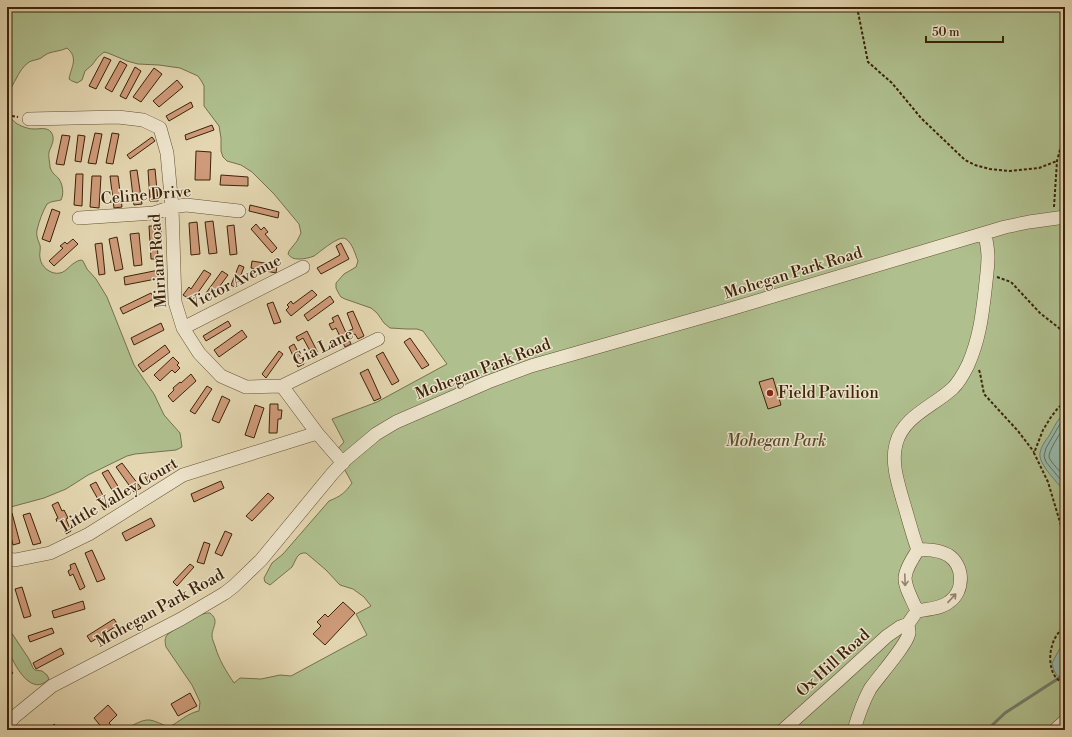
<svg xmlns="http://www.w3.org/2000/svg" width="1072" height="737" font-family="'Libre Bodoni',serif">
<rect width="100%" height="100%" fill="#e3d6b0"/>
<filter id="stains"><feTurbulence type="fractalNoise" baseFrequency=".005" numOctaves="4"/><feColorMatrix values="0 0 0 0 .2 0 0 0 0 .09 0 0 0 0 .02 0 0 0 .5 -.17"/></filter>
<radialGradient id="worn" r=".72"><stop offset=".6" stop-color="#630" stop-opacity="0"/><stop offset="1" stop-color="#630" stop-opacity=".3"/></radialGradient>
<path fill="#afbf8e" stroke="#76714c" d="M 7,7 L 1065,7 L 1065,730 L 123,730 C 131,727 141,719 150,720 C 156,721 163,725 169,727 C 179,722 188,713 199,711 L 200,702 L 192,685 L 166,647 C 165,642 164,638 168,634 C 177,628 199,612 210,613 C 220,621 212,627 212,636 C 212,639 214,643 215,646 C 219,660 226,671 234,683 L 240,678 L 261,679 L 280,675 L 291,676 L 367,635 L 356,614 L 371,606 L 364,597 L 353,589 L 340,585 L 326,570 L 306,553 L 303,553 L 300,554 L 297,557 L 292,567 L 270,585 L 265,582 L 264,578 L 272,563 L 283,554 L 329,501 C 341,496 345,493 352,483 L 335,452 L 344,442 L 332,419 L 377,402 L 447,364 L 423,331 L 417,329 L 407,329 L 390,328 L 384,323 L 377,313 L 371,308 L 345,299 L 341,297 L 339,294 L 336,288 L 336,283 L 344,274 L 356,267 L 358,261 C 355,254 353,244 346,239 C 340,234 320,252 314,256 C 309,258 304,259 299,259 C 294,259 291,258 288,254 L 289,251 L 297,241 L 301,233 L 299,224 L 274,194 L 252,172 L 241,165 L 227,161 L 223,157 L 221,151 L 221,138 L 219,126 L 204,106 L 204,86 L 202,82 L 198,76 L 180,68 L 159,65 L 138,64 L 127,61 L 108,53 L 104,52 L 98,57 L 92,65 L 85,71 L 82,80 L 77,83 L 72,81 L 69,79 C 71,67 79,58 67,48 C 61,51 55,51 49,53 C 46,54 44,56 41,58 C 37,60 33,60 29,62 C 23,66 19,73 16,79 C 8,92 1,112 16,123 C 20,126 28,129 34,129 C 40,129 47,127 51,132 C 56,139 51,146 49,152 C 48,156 50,163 50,167 C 52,174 56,175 59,179 C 63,185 64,194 61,200 C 57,201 51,201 47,204 C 43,211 39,221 37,230 C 36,236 38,240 40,245 C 41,249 39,254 40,258 C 41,267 51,275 60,273 C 67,272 71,262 81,260 L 83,261 L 87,269 L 96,279 L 107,297 L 134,365 L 154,394 L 164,415 L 180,433 L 182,447 L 176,450 L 135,454 L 127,456 L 88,475 L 66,489 L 44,498 L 7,508 Z
M 7,626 L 29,659 L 33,668 L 35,670 L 42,671 L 47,675 L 49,679 C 32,697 16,668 10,654 C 9,652 8,650 7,648 C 6,644 7,631 7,626 Z"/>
<path fill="#95b9ab" stroke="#717d6b" d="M 1065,413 L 1065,492 C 1058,483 1038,464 1040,453 C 1041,447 1045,441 1049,436 C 1054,428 1057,419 1065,413 Z
M 1065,639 L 1065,680 C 1057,679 1053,670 1052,663 Z"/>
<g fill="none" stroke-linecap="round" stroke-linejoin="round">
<path stroke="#686e5a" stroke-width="1" d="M 1065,418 L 1060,424 L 1046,448 L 1044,456 L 1046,462 L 1065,485
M 1065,426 C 1061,432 1048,451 1049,457 C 1051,463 1061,472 1065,477"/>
<path stroke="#717d6b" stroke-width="3" d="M 987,730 L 1005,713 L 1059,678 L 1065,672"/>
</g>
<path fill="#ce9a79" stroke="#3c230a" d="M 104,57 L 111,60 L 96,89 L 89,86 Z
M 120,61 L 127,65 L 112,92 L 105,88 Z
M 135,67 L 141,71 L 126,99 L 120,96 Z
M 154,68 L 162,74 L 141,102 L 133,97 Z
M 177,80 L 183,87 L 159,107 L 153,101 Z
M 191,102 L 193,107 L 169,121 L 166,116 Z
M 212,125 L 214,130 L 186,140 L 185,135 Z
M 95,133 L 102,134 L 96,164 L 88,163 Z
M 112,133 L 119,134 L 113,164 L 106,163 Z
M 62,135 L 70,136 L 64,165 L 56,164 Z
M 78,135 L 85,136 L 81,162 L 75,161 Z
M 152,137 L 155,141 L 130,159 L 127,155 Z
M 196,151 L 211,152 L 210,180 L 195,180 Z
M 155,169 L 158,201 L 150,201 L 148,170 Z
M 137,170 L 142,204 L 134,205 L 130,171 Z
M 76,174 L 83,174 L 82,206 L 74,205 Z
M 221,175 L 248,177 L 248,186 L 220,185 Z
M 92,176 L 101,176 L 99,208 L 90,207 Z
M 110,176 L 118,176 L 122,207 L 114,208 Z
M 250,205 L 279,212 L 278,218 L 249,211 Z
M 52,209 L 60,212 L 50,242 L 42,239 Z
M 213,221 L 217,253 L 209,254 L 205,222 Z
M 197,222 L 200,254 L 191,255 L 189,223 Z
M 256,224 L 261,230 L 264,227 L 268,232 L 265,234 L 277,248 L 272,253 L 251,229 Z
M 234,225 L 237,254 L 230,255 L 227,226 Z
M 149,226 L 157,226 L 157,229 L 161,229 L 161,239 L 157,239 L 158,259 L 151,259 Z
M 139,233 L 142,265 L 134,266 L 130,234 Z
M 117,237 L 123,269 L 115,271 L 109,239 Z
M 73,239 L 78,244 L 54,266 L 49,261 L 63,248 L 60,246 L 65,242 L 67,244 Z
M 102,243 L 105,274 L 99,275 L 95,244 Z
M 341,243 L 349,259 L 321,274 L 317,268 L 340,255 L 336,246 Z
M 252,261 L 277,265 L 276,273 L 251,268 Z
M 239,265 L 244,267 L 236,288 L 231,285 Z
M 159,270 L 161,278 L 125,285 L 124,277 Z
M 204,270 L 211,274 L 192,301 L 183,295 L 189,287 L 191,289 Z
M 222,271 L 228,275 L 211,298 L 206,293 Z
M 312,290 L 317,295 L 291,316 L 286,310 L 289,307 L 287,305 L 291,301 L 293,304 Z
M 151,293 L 154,299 L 123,314 L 120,308 Z
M 330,296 L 334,302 L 308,321 L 304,315 Z
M 273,302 L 281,322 L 274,324 L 267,304 Z
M 353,311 L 364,336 L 358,339 L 355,334 L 350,336 L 348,331 L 353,329 L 347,313 Z
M 338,315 L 351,344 L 345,347 L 336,328 L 332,330 L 329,324 L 334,322 L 332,318 Z
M 228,321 L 231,326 L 206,341 L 203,336 Z
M 161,323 L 164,330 L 134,345 L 131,338 Z
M 242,330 L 247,337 L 219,357 L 214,350 Z
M 307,331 L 319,355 L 314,358 L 303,338 L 298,341 L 296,337 Z
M 410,338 L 429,365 L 422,369 L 404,342 Z
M 294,344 L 304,364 L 298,367 L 289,347 Z
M 165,345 L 170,352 L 143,372 L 138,365 Z
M 279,351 L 283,354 L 266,378 L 262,374 Z
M 383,352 L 399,381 L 392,385 L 376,356 Z
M 173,357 L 179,363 L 177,365 L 180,368 L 175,373 L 172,370 L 160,381 L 154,375 Z
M 368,369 L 381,398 L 374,401 L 360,373 Z
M 191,374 L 196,381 L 173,402 L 168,396 L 174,390 L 173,388 L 180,382 L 181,383 Z
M 773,378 L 781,405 L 768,409 L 759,382 Z
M 207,386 L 212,389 L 195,414 L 190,411 Z
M 222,396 L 230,400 L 219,423 L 212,420 Z
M 270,404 L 278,404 L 278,410 L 282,410 L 281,419 L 278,419 L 277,433 L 269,433 Z
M 255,405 L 264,408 L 254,438 L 245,435 Z
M 174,462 L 177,467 L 148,482 L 145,477 Z
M 122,463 L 141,488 L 134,492 L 116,467 Z
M 108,470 L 124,496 L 118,500 L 102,473 Z
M 221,481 L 224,488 L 194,502 L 191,494 Z
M 96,482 L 109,507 L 104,510 L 90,485 Z
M 268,493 L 274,498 L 252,521 L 246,516 Z
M 58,502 L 62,511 L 64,510 L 68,518 L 66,519 L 71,531 L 66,534 L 60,521 L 57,522 L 56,519 L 58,518 L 52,505 Z
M 12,513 L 20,543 L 13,545 L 7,521 L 7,515 Z
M 30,513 L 41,543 L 33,545 L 23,515 Z
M 151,518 L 155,526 L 126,541 L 122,533 Z
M 225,531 L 232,534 L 222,556 L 215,553 Z
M 204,542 L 210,544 L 204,564 L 197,562 Z
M 92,550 L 105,579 L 97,582 L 85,553 Z
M 75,563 L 85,587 L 80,590 L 73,574 L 70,576 L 68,571 L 71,569 L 70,565 Z
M 190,564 L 194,567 L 177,586 L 173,582 Z
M 22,587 L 31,616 L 24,618 L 15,589 Z
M 83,601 L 85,609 L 54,618 L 52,611 Z
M 343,602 L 355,613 L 325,645 L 313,634 L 321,626 L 317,622 L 325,614 L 328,617 Z
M 114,619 L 118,625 L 91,642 L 87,636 Z
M 52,628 L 54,633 L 30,642 L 28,636 Z
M 61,648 L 64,654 L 36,669 L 33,663 Z
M 7,666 L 13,673 L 7,678 Z
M 190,693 L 197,706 L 178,716 L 171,704 Z
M 108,705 L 117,715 L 109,723 L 113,727 L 109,730 L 104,730 L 94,718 Z
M 54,724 L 61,730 L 50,730 Z"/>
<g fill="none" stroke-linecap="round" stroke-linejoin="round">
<g stroke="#665034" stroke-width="14">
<path id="minor" d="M 29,119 L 118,117 L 143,120 L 160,128 L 167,153 L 172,207 L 175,302 L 183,328 L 199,353 L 221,376 L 246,387 L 282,386 L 317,433 L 343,463
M 79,218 L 154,213 L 172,207 L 186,205 L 239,211
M 183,328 L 303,267
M 282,386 L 378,339
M 918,550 C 912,534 908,517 903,501 C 898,483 891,463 896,444 C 903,416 934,406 953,388 C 960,381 964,373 968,365 C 979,340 982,317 985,291 C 986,280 988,268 988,257 C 988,249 986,241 985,233
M 7,559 L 15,560 L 50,553 L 89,534 L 183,475 L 317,433
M 7,726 L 14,717 L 52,686 L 181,619 L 225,593 L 234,586 L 261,560 L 332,474 L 345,460 L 376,434 L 396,422 L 488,382 L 531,366 L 727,310 L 1005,227 L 1029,222 L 1065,217
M 783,730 L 840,679 L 887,636 L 900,627 L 908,624
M 854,730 C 858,716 863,702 870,689 C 878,677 907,645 909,633 C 909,630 908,627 908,624 L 917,611 C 927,609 940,609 949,602 C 965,591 964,565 948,555 C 939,550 928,549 918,550 C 898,580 904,581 917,611
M 1055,730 L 1065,721"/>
</g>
<path stroke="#3c230a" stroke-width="2" stroke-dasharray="3 2" stroke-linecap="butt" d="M 857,7 L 868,62 L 892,83 L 921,118 L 965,160 L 975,165 L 990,169 L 1010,171 L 1039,168 L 1057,161
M 7,115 L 18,117
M 1054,207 L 1057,161 L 1065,131
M 997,277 L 1011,282 L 1040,313 L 1059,328 L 1065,337
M 979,370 L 980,373 L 984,394 L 1018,431 L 1034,452
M 1065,402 L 1058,408 L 1051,417 L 1043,430 L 1034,453 L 1048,482 L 1065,539
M 1065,624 C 1060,631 1054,637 1052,646 C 1048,658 1050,680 1065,683"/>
<use href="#minor" stroke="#ede4cc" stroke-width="13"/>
</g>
<defs><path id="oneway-shaft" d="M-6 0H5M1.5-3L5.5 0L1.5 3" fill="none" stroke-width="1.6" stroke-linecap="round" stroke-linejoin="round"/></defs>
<g stroke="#94846b">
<use href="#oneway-shaft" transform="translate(905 580) rotate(88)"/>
<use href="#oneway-shaft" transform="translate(952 598) rotate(-47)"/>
</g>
<circle fill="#8f2418" stroke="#ede4cc" stroke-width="1.5" cx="770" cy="393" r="4"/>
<g text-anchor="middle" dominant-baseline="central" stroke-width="3" stroke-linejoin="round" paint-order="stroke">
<g font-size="16" fill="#3c230a" stroke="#ede4cc">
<text transform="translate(146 195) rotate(-5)">Celine Drive</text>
<text transform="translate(158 261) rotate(-94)">Miriam Road</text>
<text transform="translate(793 273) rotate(-17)">Mohegan Park Road</text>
<text transform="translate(235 282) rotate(-27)">Victor Avenue</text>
<text transform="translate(323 347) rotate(-26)">Gia Lane</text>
<text transform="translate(483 369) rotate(-21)">Mohegan Park Road</text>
<text transform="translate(119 495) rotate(-30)">Little Valley Court</text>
<text transform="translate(160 608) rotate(-29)">Mohegan Park Road</text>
<text transform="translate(833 663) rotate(-42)">Ox Hill Road</text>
</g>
<g font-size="16" fill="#3c230a" stroke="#ede4cc" text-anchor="start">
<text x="778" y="393">Field Pavilion</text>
</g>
<g font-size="16" font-style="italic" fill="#594a2b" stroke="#ede4cc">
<text x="776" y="441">Mohegan Park</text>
</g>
</g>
<rect width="1072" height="737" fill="none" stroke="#e3d6b0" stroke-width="24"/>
<rect x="8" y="8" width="1056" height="721" fill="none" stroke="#3c230a" stroke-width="2"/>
<rect x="12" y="12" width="1048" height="713" fill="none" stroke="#3c230a"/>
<path d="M926 36v6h77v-6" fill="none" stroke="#3c230a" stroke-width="2"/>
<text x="932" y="36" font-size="12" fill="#3c230a" stroke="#ede4cc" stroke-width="3" paint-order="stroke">50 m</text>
<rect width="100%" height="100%" filter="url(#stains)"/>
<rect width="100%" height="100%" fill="url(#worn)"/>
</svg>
